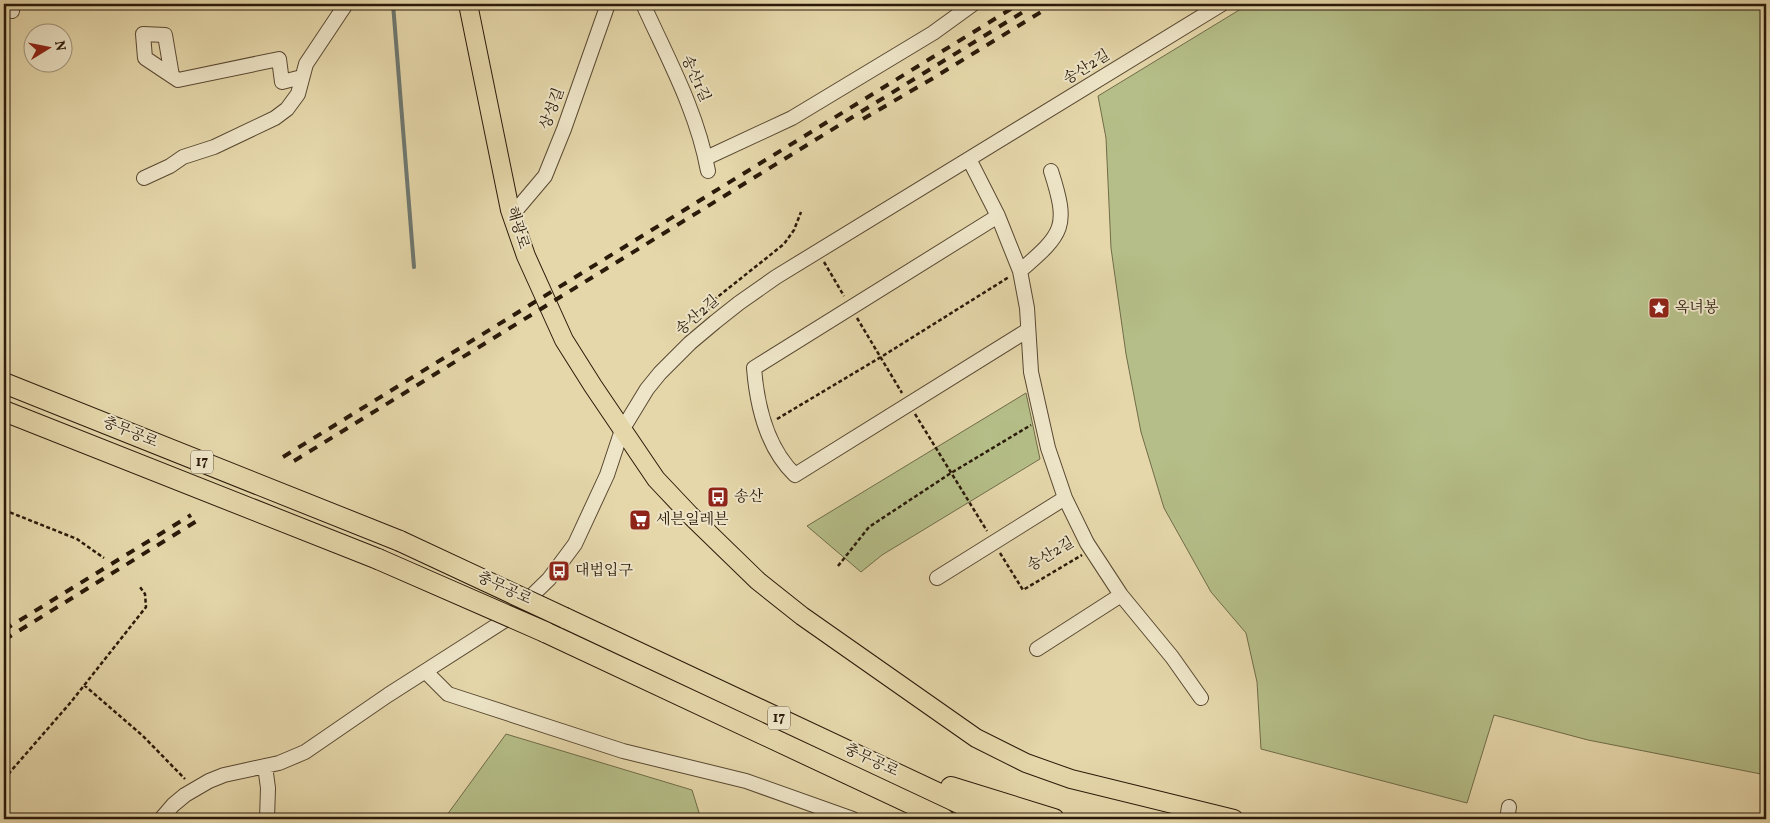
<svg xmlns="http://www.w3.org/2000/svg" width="1770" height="823" font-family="Vollkorn,'Noto Serif KR',serif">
<rect width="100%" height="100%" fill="#e5d7aa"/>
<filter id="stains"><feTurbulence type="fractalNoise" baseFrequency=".004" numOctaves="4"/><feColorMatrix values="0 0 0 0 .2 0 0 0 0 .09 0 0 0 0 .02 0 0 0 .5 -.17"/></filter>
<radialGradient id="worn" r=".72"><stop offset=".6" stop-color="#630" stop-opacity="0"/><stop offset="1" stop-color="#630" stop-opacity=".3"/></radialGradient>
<path fill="#b5be88" stroke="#706c49" d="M 1249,4 L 1766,4 L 1766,775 L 1588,740 L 1494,715 L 1467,803 L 1261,749 L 1257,682 L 1246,633 L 1211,592 L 1164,508 L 1141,432 L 1126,354 L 1111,248 L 1106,138 L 1098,96 Z
M 1026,393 L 1040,459 L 882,555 L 861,572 L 807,526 Z
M 506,734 L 692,790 L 701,819 L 444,819 Z"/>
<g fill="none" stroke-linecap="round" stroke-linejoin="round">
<path stroke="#6e7871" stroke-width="4" d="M 393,4 L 414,267"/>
<g stroke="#594932" stroke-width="16">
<path id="minor" d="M 10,4 L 12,11
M 643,4 C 668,59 697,111 708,171
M 172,76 L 165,35 L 143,34 L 145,58 L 178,80 L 279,59 L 282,82 L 302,77
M 706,158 L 792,118 L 933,33 L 973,4
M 969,159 L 998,216 L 1020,271 L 1027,308 L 1031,372 L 1048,448 L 1065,498 L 1087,543 L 1121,595 L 1172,657 L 1201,698
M 144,178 L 170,166 L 183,157 L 214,147 L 275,118 L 287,109 L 298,94 L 306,64 L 346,4
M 512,215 L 545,176 L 564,129 L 608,4
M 998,216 L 754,368 C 757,406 767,448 795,475 L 1028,330
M 1020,271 C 1064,233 1069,227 1051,171
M 937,578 L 1065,498
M 1037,649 L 1121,595
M 426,672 L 448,694 L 623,751 L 746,781 L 853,819
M 265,766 L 268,788 L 267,819
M 161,819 L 173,805 L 185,795 L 209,781 L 224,775 L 279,763 L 305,752 L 388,695 L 510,617 L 549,579 L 575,544 L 607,475 L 622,430 L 647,389 L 660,373 L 690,343 L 715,322 L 739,303 L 776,277 L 1222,4
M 1507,819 L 1509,807"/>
</g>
<g stroke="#2a1a0a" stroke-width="20">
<path id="major" d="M 468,4 L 510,210 L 526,256 L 564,340 L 593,386 L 656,479 L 690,515 L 758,581 L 802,616 L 976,738 L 1026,763 L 1071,779 L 1234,819"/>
</g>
<g stroke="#2a1a0a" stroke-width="22">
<path id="highway" d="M 4,383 L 400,541
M 4,411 L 378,559
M 565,618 L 993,819
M 545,632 L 944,819
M 951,787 L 1054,819"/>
</g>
<path stroke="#2a1a0a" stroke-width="2.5" stroke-dasharray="4 2.5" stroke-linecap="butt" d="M 824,262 L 844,296
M 708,311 L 709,304 L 715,299 L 784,244 L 794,230 L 801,212
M 857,318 L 902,393
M 915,414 L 987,531
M 777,419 L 881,357 L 1009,277
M 4,510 L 77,539 L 104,558
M 1000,553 L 1023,590 L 1082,555
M 838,566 L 869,527 L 951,473 L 1031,425
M 84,685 L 143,736 L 185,779
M 4,779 L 71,702 L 146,607 L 145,594 L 140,587"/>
<use href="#minor" stroke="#eee5c8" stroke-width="14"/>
<use href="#major" stroke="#e5d7aa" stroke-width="18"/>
<use href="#highway" stroke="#e5d7aa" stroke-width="20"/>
<path stroke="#2a1a0a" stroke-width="4" stroke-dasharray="9 9" stroke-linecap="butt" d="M 863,119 L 930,80 L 1054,4
M 283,457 L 1019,4
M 294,461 L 1036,4
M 4,630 L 191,515
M 4,640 L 200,519"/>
<g stroke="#2a1a0a" stroke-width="22" stroke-linecap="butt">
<path id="highway-bridge" d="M 400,541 L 565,618
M 378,559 L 545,632"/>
</g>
<use href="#highway-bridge" stroke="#e5d7aa" stroke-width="20"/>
</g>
<defs>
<g id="sight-square" transform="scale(1.125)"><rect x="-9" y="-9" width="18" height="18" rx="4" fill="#8f2418" stroke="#eee5c8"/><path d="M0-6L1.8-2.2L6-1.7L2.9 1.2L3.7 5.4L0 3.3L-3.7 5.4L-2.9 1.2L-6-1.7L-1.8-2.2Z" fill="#fff"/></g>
<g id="bus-square" transform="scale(1.125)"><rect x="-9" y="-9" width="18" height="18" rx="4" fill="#8f2418" stroke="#eee5c8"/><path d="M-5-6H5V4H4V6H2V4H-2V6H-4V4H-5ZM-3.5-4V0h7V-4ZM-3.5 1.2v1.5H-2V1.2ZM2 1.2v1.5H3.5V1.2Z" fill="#fff"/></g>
<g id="supermarket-square" transform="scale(1.125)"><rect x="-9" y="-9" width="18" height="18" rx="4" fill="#8f2418" stroke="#eee5c8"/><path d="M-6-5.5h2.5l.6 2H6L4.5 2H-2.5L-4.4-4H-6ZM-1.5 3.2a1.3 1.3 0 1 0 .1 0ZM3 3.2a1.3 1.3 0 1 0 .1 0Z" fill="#fff"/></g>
</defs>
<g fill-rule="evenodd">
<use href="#sight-square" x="1659" y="308"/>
<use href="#bus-square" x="718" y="497"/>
<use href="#supermarket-square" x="640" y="520"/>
<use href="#bus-square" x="559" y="571"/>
</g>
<g text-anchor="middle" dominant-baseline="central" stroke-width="4" stroke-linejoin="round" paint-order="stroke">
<g fill="#eee5c8" stroke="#655743" stroke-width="1">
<rect x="191" y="450.5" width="22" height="23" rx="4"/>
<rect x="768" y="706.5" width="22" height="23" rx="4"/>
</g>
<g font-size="14" font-weight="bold" fill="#2a1a0a">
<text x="202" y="462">17</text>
<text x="779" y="718">17</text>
</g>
<g font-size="15" fill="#2a1a0a" stroke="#eee5c8">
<text transform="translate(1087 68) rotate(-32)">송산2길</text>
<text transform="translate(695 79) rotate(66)">송산1길</text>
<text transform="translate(553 109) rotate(-70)">상성길</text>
<text transform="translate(517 228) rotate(73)">해광로</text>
<text transform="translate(698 316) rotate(-41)">송산2길</text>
<text transform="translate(130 433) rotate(22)">충무공로</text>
<text transform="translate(1051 555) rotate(-31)">송산2길</text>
<text transform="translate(504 589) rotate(25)">충무공로</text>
<text transform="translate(871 761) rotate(25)">충무공로</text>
</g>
<g font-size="15" fill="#2a1a0a" stroke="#eee5c8" text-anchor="start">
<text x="1675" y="308">옥녀봉</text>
<text x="734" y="497">송산</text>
<text x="656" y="520">세븐일레븐</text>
<text x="575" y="571">대법입구</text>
</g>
</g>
<rect width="1770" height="823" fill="none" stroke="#e5d7aa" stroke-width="20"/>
<rect x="5" y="5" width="1760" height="813" fill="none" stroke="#2a1a0a" stroke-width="2.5"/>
<rect x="10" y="10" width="1750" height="803" fill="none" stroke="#2a1a0a"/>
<g transform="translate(48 48) rotate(80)"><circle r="24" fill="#eee5c8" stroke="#a0947c"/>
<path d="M0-4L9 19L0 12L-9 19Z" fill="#8f2418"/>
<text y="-8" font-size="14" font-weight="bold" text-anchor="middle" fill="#2a1a0a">N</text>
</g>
<rect width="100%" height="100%" filter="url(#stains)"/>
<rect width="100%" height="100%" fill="url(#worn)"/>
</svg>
